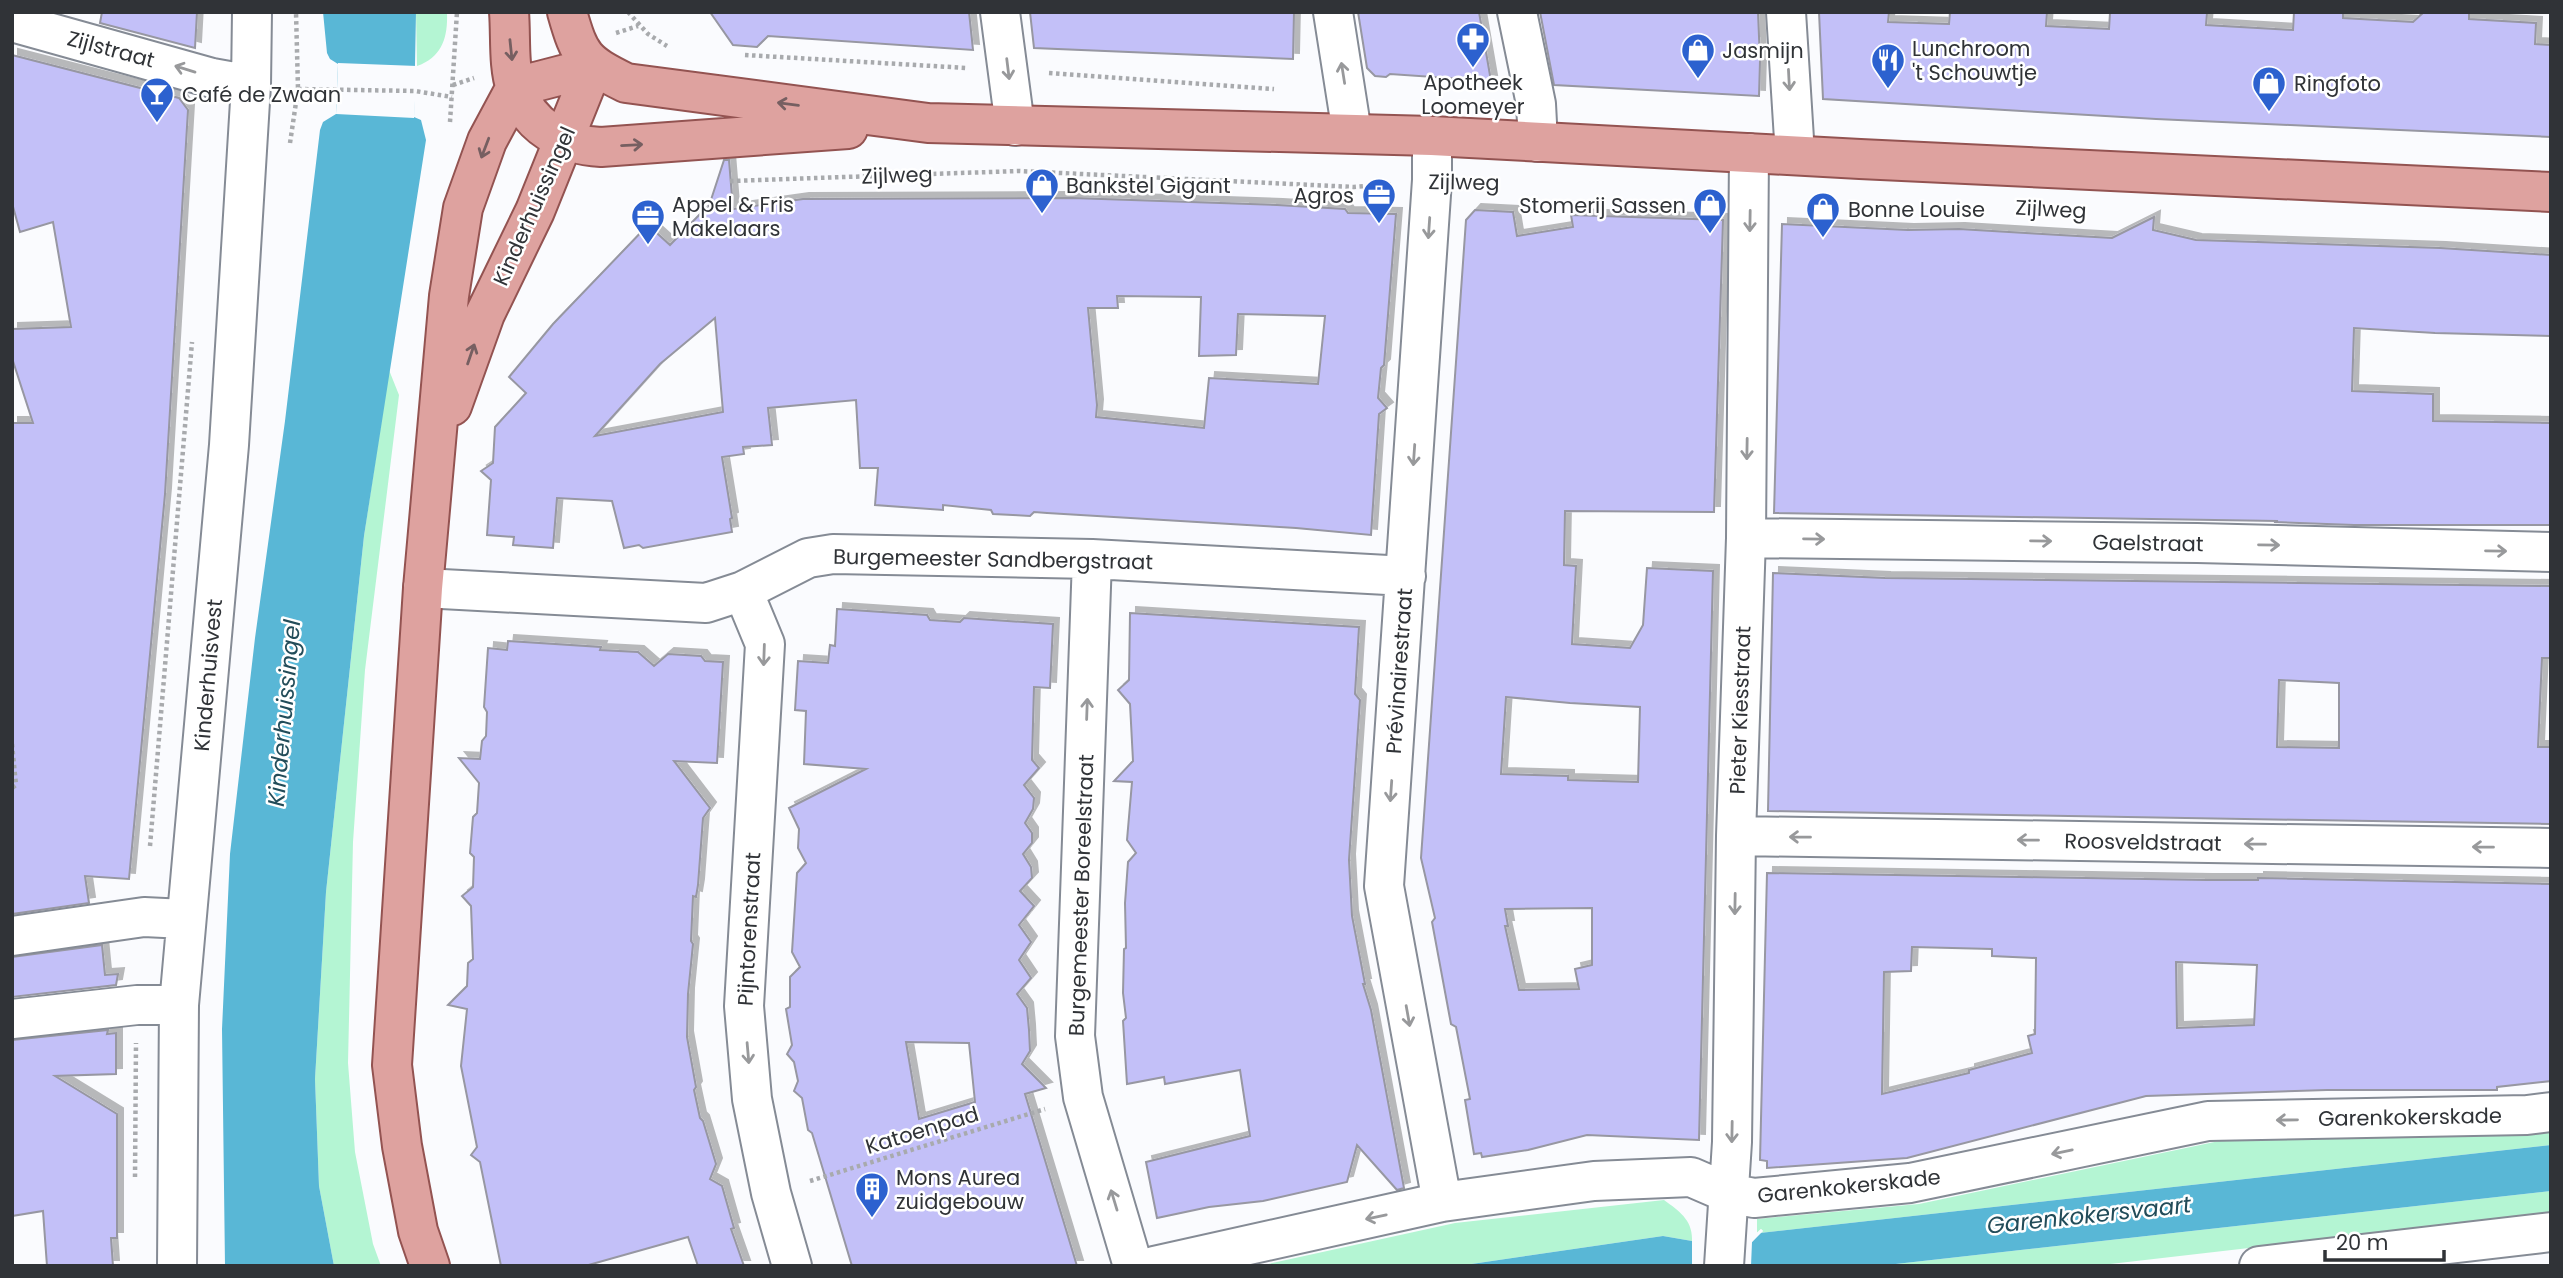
<svg xmlns="http://www.w3.org/2000/svg" width="2563" height="1278" font-family="Poppins,sans-serif">
<defs>
<filter id="shadow"><feDropShadow dx="6" dy="-6" stdDeviation="0" flood-color="#0004"/></filter>
</defs>
<rect width="100%" height="100%" fill="#fafbfe"/>
<path fill="#b4f5d3" d="M 416,12 L 447,12 C 448,38 442,57 417,66 Z
M 389,370 L 399,395 L 365,670 L 353,842 L 348,1063 L 355,1152 L 373,1244 L 381,1266 L 334,1266 L 319,1186 L 315,1079 L 326,892 L 364,536 Z
M 2551,1127 L 2551,1145 L 1760,1233 L 1763,1231 L 1761,1229 L 1757,1233 L 1757,1219 L 1919,1204 L 2224,1140 L 2470,1136 Z
M 2551,1191 L 2551,1213 L 2093,1266 L 1878,1266 Z
M 1664,1200 C 1679,1211 1693,1220 1692,1241 L 1663,1236 L 1458,1266 L 1259,1266 L 1455,1223 Z"/>
<path fill="#59b7d6" d="M 323,12 L 416,12 L 414,117 L 421,120 L 426,140 L 364,536 L 326,892 L 315,1079 L 319,1186 L 334,1266 L 225,1266 L 222,1029 L 230,854 L 255,638 L 285,421 L 320,130 L 323,122 L 336,114 L 338,64 L 330,59 L 327,53 Z
M 2551,1145 L 2551,1191 L 1878,1266 L 1458,1266 L 1663,1236 L 1692,1241 L 1751,1243 L 1760,1233 Z"/>
<path fill="#fafbfe" d="M 338,63 L 417,66 L 414,118 L 336,114 Z
M 1761,1229 L 1763,1231 L 1752,1242 L 1751,1266 L 1692,1266 L 1692,1237 L 1750,1239 Z"/>
<path fill="#c3c0f8" stroke="#9797a2" stroke-width="2" fill-rule="evenodd" filter="url(#shadow)" d="M 102,12 L 197,12 L 195,48 L 100,23 Z
M 710,12 L 969,12 L 973,50 L 768,36 L 757,47 L 733,45 Z
M 1030,12 L 1294,12 L 1293,59 L 1034,48 Z
M 1358,12 L 1479,12 L 1491,81 L 1390,74 L 1386,77 L 1375,76 L 1367,68 Z
M 1540,12 L 1758,12 L 1760,61 L 1759,96 L 1554,85 Z
M 1819,12 L 1889,12 L 1888,22 L 1949,24 L 1950,12 L 2047,12 L 2046,26 L 2109,29 L 2110,13 L 2207,13 L 2206,25 L 2293,30 L 2294,12 L 2343,13 L 2343,18 L 2413,22 L 2424,12 L 2469,12 L 2469,19 L 2536,23 L 2535,44 L 2551,45 L 2551,137 L 2156,119 L 1823,99 Z
M 12,55 L 179,98 L 188,110 L 165,494 L 129,879 L 85,876 L 89,903 L 12,914 L 12,423 L 33,423 L 12,358 L 12,329 L 71,327 L 53,222 L 20,232 L 12,203 Z
M 724,160 L 729,160 L 733,209 L 803,199 L 1072,198 L 1277,205 L 1345,209 L 1348,213 L 1396,214 L 1384,365 L 1381,368 L 1378,398 L 1387,408 L 1379,414 L 1371,535 L 1296,528 L 1047,513 L 1034,512 L 1030,516 L 993,514 L 991,510 L 943,505 L 943,510 L 875,505 L 878,468 L 860,468 L 856,400 L 768,408 L 772,445 L 743,447 L 744,454 L 722,457 L 732,518 L 730,519 L 732,532 L 643,548 L 639,545 L 624,548 L 612,501 L 557,498 L 553,548 L 513,545 L 514,537 L 487,535 L 491,480 L 481,471 L 493,463 L 495,427 L 526,393 L 509,377 L 553,324 L 648,225 L 670,245 L 702,212 L 707,212 ZM 1117,296 L 1201,297 L 1199,356 L 1236,355 L 1238,314 L 1325,316 L 1318,384 L 1209,378 L 1204,428 L 1096,417 L 1097,405 L 1088,308 L 1118,308 ZM 715,318 L 723,412 L 595,436 L 660,364 Z
M 1475,210 L 1513,212 L 1517,236 L 1573,227 L 1571,215 L 1723,220 L 1714,512 L 1565,511 L 1564,565 L 1576,566 L 1572,644 L 1630,648 L 1643,625 L 1647,568 L 1713,571 L 1699,1140 L 1587,1135 L 1528,1150 L 1482,1157 L 1481,1153 L 1474,1154 L 1465,1100 L 1470,1099 L 1456,1027 L 1451,1024 L 1432,922 L 1435,918 L 1421,858 L 1466,220 ZM 1506,697 L 1570,703 L 1640,707 L 1638,782 L 1568,780 L 1568,776 L 1501,774 ZM 1592,908 L 1592,965 L 1575,969 L 1579,989 L 1519,990 L 1505,926 L 1508,926 L 1505,909 Z
M 2154,217 L 2153,230 L 2196,240 L 2440,248 L 2551,255 L 2551,336 L 2435,333 L 2354,328 L 2352,391 L 2433,394 L 2433,421 L 2551,423 L 2551,525 L 2354,525 L 2274,522 L 2278,521 L 1774,513 L 1782,224 L 1908,230 L 1959,229 L 2112,238 Z
M 1773,573 L 1885,578 L 2551,586 L 2551,658 L 2542,658 L 2538,747 L 2551,747 L 2551,824 L 1768,811 ZM 2279,680 L 2339,683 L 2339,748 L 2277,747 Z
M 837,609 L 927,615 L 930,620 L 960,622 L 964,618 L 1053,624 L 1050,688 L 1034,687 L 1032,760 L 1039,768 L 1024,785 L 1034,798 L 1033,809 L 1025,823 L 1032,833 L 1032,843 L 1023,854 L 1031,867 L 1032,878 L 1020,891 L 1034,906 L 1019,925 L 1031,942 L 1019,960 L 1031,978 L 1017,994 L 1027,1008 L 1029,1030 L 1030,1051 L 1022,1064 L 1046,1088 L 1025,1094 L 1077,1266 L 852,1266 L 812,1133 L 808,1130 L 802,1098 L 794,1091 L 798,1081 L 794,1062 L 787,1054 L 792,1045 L 786,1009 L 790,1007 L 790,977 L 800,967 L 792,952 L 797,873 L 806,863 L 798,848 L 799,829 L 789,808 L 866,769 L 804,764 L 806,711 L 795,710 L 798,661 L 828,663 L 830,645 L 835,646 ZM 906,1042 L 969,1043 L 975,1102 L 919,1119 Z
M 1130,613 L 1359,627 L 1355,694 L 1360,700 L 1349,860 L 1352,916 L 1365,984 L 1363,984 L 1371,1010 L 1404,1188 L 1397,1190 L 1357,1145 L 1347,1182 L 1263,1201 L 1209,1207 L 1157,1218 L 1146,1162 L 1250,1136 L 1240,1070 L 1165,1084 L 1164,1077 L 1127,1084 L 1123,1021 L 1126,1018 L 1123,993 L 1124,949 L 1126,948 L 1125,903 L 1128,862 L 1136,853 L 1127,840 L 1132,782 L 1114,781 L 1133,761 L 1130,704 L 1118,690 L 1129,680 Z
M 508,641 L 601,647 L 600,650 L 638,652 L 654,666 L 668,654 L 701,656 L 705,661 L 723,662 L 717,763 L 674,761 L 710,808 L 703,818 L 698,885 L 696,897 L 693,896 L 691,941 L 693,944 L 688,994 L 687,1037 L 696,1087 L 694,1090 L 700,1118 L 703,1121 L 716,1164 L 710,1179 L 722,1186 L 734,1228 L 731,1229 L 744,1266 L 698,1266 L 688,1237 L 585,1266 L 501,1266 L 480,1162 L 471,1155 L 477,1147 L 461,1066 L 467,1009 L 448,1005 L 467,986 L 468,963 L 473,959 L 471,906 L 462,896 L 473,887 L 474,857 L 470,853 L 473,817 L 477,813 L 479,783 L 459,758 L 480,759 L 482,741 L 486,736 L 487,712 L 484,707 L 488,648 L 507,650 Z
M 1767,873 L 2206,880 L 2258,880 L 2258,878 L 2551,884 L 2551,1081 L 2497,1087 L 2497,1090 L 2327,1090 L 2146,1096 L 1907,1158 L 1767,1168 L 1767,1161 L 1760,1160 ZM 1912,947 L 1992,949 L 1992,956 L 2036,958 L 2035,1034 L 2028,1036 L 2032,1053 L 1969,1070 L 1969,1073 L 1882,1094 L 1884,972 L 1911,971 ZM 2176,962 L 2257,965 L 2254,1025 L 2177,1028 Z
M 102,945 L 105,975 L 118,974 L 116,985 L 12,997 L 12,957 Z
M 108,1030 L 107,1034 L 116,1033 L 116,1074 L 55,1076 L 117,1114 L 117,1238 L 111,1238 L 113,1266 L 47,1266 L 43,1211 L 12,1216 L 12,1040 Z"/>
<g fill="none" stroke-linecap="round" stroke-linejoin="round">
<g stroke="#858b95" stroke-width="42">
<path id="minor" d="M 1000,12 L 1015,126
M 1333,12 L 1352,133
M 1517,12 L 1536,104 L 1538,142
M 1786,12 L 1795,155
M 12,22 L 212,78 L 251,85
M 1432,136 L 1432,180 L 1384,886 L 1442,1202
M 1746,538 L 2197,543 L 2551,552
M 1092,559 L 1075,1036 L 1083,1097 L 1133,1266
M 423,588 L 706,603 L 743,591 L 808,558 L 833,554 L 1092,559 L 1406,576
M 743,591 L 765,644 L 744,1006 L 752,1099 L 771,1193 L 792,1266
M 1736,836 L 2551,848
M 12,936 L 144,917 L 185,919
M 12,1019 L 137,1005 L 179,1005
M 177,1266 L 179,1005 L 229,445 L 251,85 L 252,12
M 1154,1266 L 1442,1202 L 1594,1181 L 1691,1177 L 1728,1193 L 1754,1198 L 1910,1183 L 2208,1121 L 2527,1115 L 2551,1112
M 1724,1266 L 1732,1142 L 1736,836 L 1746,538 L 1749,153
M 2259,1266 L 2551,1232"/>
</g>
<g stroke="#935351" stroke-width="42">
<path id="major" d="M 509,12 C 511,36 508,66 516,89 C 530,127 562,145 601,147 L 848,129
M 567,12 C 580,58 584,62 626,83 L 928,123 L 1432,136 L 1860,159 L 2551,192
M 452,406 L 485,314 L 535,211 L 593,67
M 430,1266 L 418,1231 L 402,1146 L 392,1065 L 423,588 L 449,296 L 463,208 L 487,141 L 516,87 L 593,67"/>
</g>
<path stroke="#a8aaad" stroke-width="4.5" stroke-dasharray="3.5 3.5" stroke-linecap="butt" d="M 628,12 L 648,34 L 667,46
M 616,33 L 638,26
M 745,55 L 967,68
M 1049,73 L 1274,89
M 453,85 L 474,78
M 298,89 L 415,91 L 452,97
M 450,122 L 457,12
M 290,143 L 298,89 L 296,12
M 730,181 L 1018,171 L 1354,187 L 1393,184
M 1471,182 L 1491,182
M 12,744 L 16,785 L 12,788
M 150,846 L 192,342
M 135,1177 L 136,1043
M 810,1181 L 1045,1109"/>
<use href="#minor" stroke="#fff" stroke-width="38"/>
<use href="#major" stroke="#dea29f" stroke-width="38"/>
</g>
<defs><path id="oneway-shaft" d="M-6 0H5M1.5-3L5.5 0L1.5 3" fill="none" stroke-width="1.6" stroke-linecap="round" stroke-linejoin="round" transform="scale(1.75)"/></defs>
<g stroke="#765f61">
<use href="#oneway-shaft" transform="translate(511 50) rotate(84)"/>
<use href="#oneway-shaft" transform="translate(788 104) rotate(-173)"/>
<use href="#oneway-shaft" transform="translate(632 145) rotate(-3)"/>
<use href="#oneway-shaft" transform="translate(485 148) rotate(111)"/>
<use href="#oneway-shaft" transform="translate(471 354) rotate(-71)"/>
</g>
<g stroke="#98999b">
<use href="#oneway-shaft" transform="translate(185 69) rotate(-163)"/>
<use href="#oneway-shaft" transform="translate(1008 69) rotate(83)"/>
<use href="#oneway-shaft" transform="translate(1343 73) rotate(-99)"/>
<use href="#oneway-shaft" transform="translate(1789 80) rotate(87)"/>
<use href="#oneway-shaft" transform="translate(1750 221) rotate(91)"/>
<use href="#oneway-shaft" transform="translate(1429 228) rotate(94)"/>
<use href="#oneway-shaft" transform="translate(1747 449) rotate(91)"/>
<use href="#oneway-shaft" transform="translate(1414 455) rotate(94)"/>
<use href="#oneway-shaft" transform="translate(1814 539) rotate(1)"/>
<use href="#oneway-shaft" transform="translate(2041 541) rotate(1)"/>
<use href="#oneway-shaft" transform="translate(2269 545) rotate(1)"/>
<use href="#oneway-shaft" transform="translate(2496 551) rotate(1)"/>
<use href="#oneway-shaft" transform="translate(764 655) rotate(92)"/>
<use href="#oneway-shaft" transform="translate(1087 709) rotate(-88)"/>
<use href="#oneway-shaft" transform="translate(1391 791) rotate(94)"/>
<use href="#oneway-shaft" transform="translate(1800 837) rotate(-179)"/>
<use href="#oneway-shaft" transform="translate(2028 840) rotate(-179)"/>
<use href="#oneway-shaft" transform="translate(2255 844) rotate(-179)"/>
<use href="#oneway-shaft" transform="translate(2483 847) rotate(-179)"/>
<use href="#oneway-shaft" transform="translate(1735 904) rotate(91)"/>
<use href="#oneway-shaft" transform="translate(1408 1016) rotate(80)"/>
<use href="#oneway-shaft" transform="translate(748 1053) rotate(85)"/>
<use href="#oneway-shaft" transform="translate(2287 1120) rotate(179)"/>
<use href="#oneway-shaft" transform="translate(1732 1132) rotate(91)"/>
<use href="#oneway-shaft" transform="translate(2062 1152) rotate(168)"/>
<use href="#oneway-shaft" transform="translate(1114 1200) rotate(-107)"/>
<use href="#oneway-shaft" transform="translate(1376 1217) rotate(168)"/>
</g>
<defs>
<g id="pharmacy-pin" transform="scale(1.75)"><path d="M0 17L-7.5 6A9.5 9.5 0 1 1 7.5 6Z" fill="#2c61cf" stroke="#fff"/><path d="M-2-6h4v4h4v4h-4v4h-4v-4h-4v-4h4Z" fill="#fff"/></g>
<g id="shop-pin" transform="scale(1.75)"><path d="M0 17L-7.5 6A9.5 9.5 0 1 1 7.5 6Z" fill="#2c61cf" stroke="#fff"/><path d="M-5-2.5h2.3a2.7 3.5 0 0 1 5.4 0H5L5.5 6h-11ZM-1.5-2.5h3a1.5 2.3 0 0 0-3 0Z" fill="#fff"/></g>
<g id="restaurant-pin" transform="scale(1.75)"><path d="M0 17L-7.5 6A9.5 9.5 0 1 1 7.5 6Z" fill="#2c61cf" stroke="#fff"/><path d="M-5-6h1v4h1v-4h1v4h1v-4h1v5L-1.5 .5V6h-2V.5L-5-1ZM5-6V6H3V1.5H1.5Q1.5-4 5-6Z" fill="#fff"/></g>
<g id="bar-pin" transform="scale(1.75)"><path d="M0 17L-7.5 6A9.5 9.5 0 1 1 7.5 6Z" fill="#2c61cf" stroke="#fff"/><path d="M-6-5H6L.8 .8V4.5H3.5V6h-7V4.5H-.8V.8Z" fill="#fff"/></g>
<g id="office-pin" transform="scale(1.75)"><path d="M0 17L-7.5 6A9.5 9.5 0 1 1 7.5 6Z" fill="#2c61cf" stroke="#fff"/><path d="M-6-3h4V-5.5h4V-3h4V5H-6ZM-1-4.5V-3h2v-1.5ZM-6 0V1H6V0Z" fill="#fff"/></g>
<g id="building-pin" transform="scale(1.75)"><path d="M0 17L-7.5 6A9.5 9.5 0 1 1 7.5 6Z" fill="#2c61cf" stroke="#fff"/><path d="M-4-6H4V6H1V3H-1V6H-4ZM-2.5-4.3h1.7v1.8h-1.7ZM.8-4.3h1.7v1.8H.8ZM-2.5-1h1.7V.8h-1.7ZM.8-1h1.7V.8H.8Z" fill="#fff"/></g>
</defs>
<g fill-rule="evenodd">
<use href="#pharmacy-pin" x="1473" y="39"/>
<use href="#shop-pin" x="1698" y="50"/>
<use href="#restaurant-pin" x="1888" y="60"/>
<use href="#shop-pin" x="2269" y="83"/>
<use href="#bar-pin" x="157" y="94"/>
<use href="#shop-pin" x="1042" y="185"/>
<use href="#office-pin" x="1379" y="195"/>
<use href="#shop-pin" x="1710" y="205"/>
<use href="#shop-pin" x="1823" y="209"/>
<use href="#office-pin" x="648" y="216"/>
<use href="#building-pin" x="872" y="1189"/>
</g>
<g text-anchor="middle" dominant-baseline="central" stroke-width="5" stroke-linejoin="round" paint-order="stroke">
<g font-size="21" fill="#303337" stroke="#fff" text-anchor="start">
<text x="1912" y="48">Lunchroom<tspan x="1912" dy="24">'t Schouwtje</tspan></text>
<text x="1722" y="50">Jasmijn</text>
<text x="1473" y="82" text-anchor="middle">Apotheek<tspan x="1473" dy="24">Loomeyer</tspan></text>
<text x="2294" y="83">Ringfoto</text>
<text x="182" y="94">Café de Zwaan</text>
<text x="1066" y="185">Bankstel Gigant</text>
<text x="1354" y="195" text-anchor="end">Agros</text>
<text x="672" y="204">Appel &amp; Fris<tspan x="672" dy="24">Makelaars</tspan></text>
<text x="1686" y="205" text-anchor="end">Stomerij Sassen</text>
<text x="1848" y="209">Bonne Louise</text>
<text x="896" y="1177">Mons Aurea<tspan x="896" dy="24">zuidgebouw</tspan></text>
</g>
<g font-size="21" fill="#303337" stroke="#fff">
<text transform="translate(111 49) rotate(15)">Zijlstraat</text>
<text transform="translate(897 175) rotate(-2)">Zijlweg</text>
<text transform="translate(1464 182) rotate(1)">Zijlweg</text>
<text transform="translate(534 206) rotate(-66)">Kinderhuissingel</text>
<text transform="translate(2051 209) rotate(3)">Zijlweg</text>
<text transform="translate(2148 543) rotate(1)">Gaelstraat</text>
<text transform="translate(993 559) rotate(1)">Burgemeester Sandbergstraat</text>
<text transform="translate(1399 671) rotate(-86)">Prévinairestraat</text>
<text transform="translate(208 675) rotate(-85)">Kinderhuisvest</text>
<text transform="translate(1740 710) rotate(-88)">Pieter Kiesstraat</text>
<text transform="translate(2143 842) rotate(1)">Roosveldstraat</text>
<text transform="translate(1081 895) rotate(-88)">Burgemeester Boreelstraat</text>
<text transform="translate(749 929) rotate(-87)">Pijntorenstraat</text>
<text transform="translate(2410 1117) rotate(-1)">Garenkokerskade</text>
<text transform="translate(922 1130) rotate(-17)">Katoenpad</text>
<text transform="translate(1849 1186) rotate(-6)">Garenkokerskade</text>
</g>
<g font-size="23" font-style="italic" fill="#224c59" stroke="#fff">
<text transform="translate(284 713) rotate(-85)">Kinderhuissingel</text>
<text transform="translate(2089 1215) rotate(-6)">Garenkokersvaart</text>
</g>
</g>
<rect width="2563" height="1278" fill="none" stroke="#303337" stroke-width="28"/>
<path d="M2325 1250v10h119v-10" fill="none" stroke="#303337" stroke-width="3.5"/>
<text x="2336" y="1250" font-size="21" fill="#303337" stroke="#ffffff" stroke-width="5" paint-order="stroke">20 m</text>
</svg>
